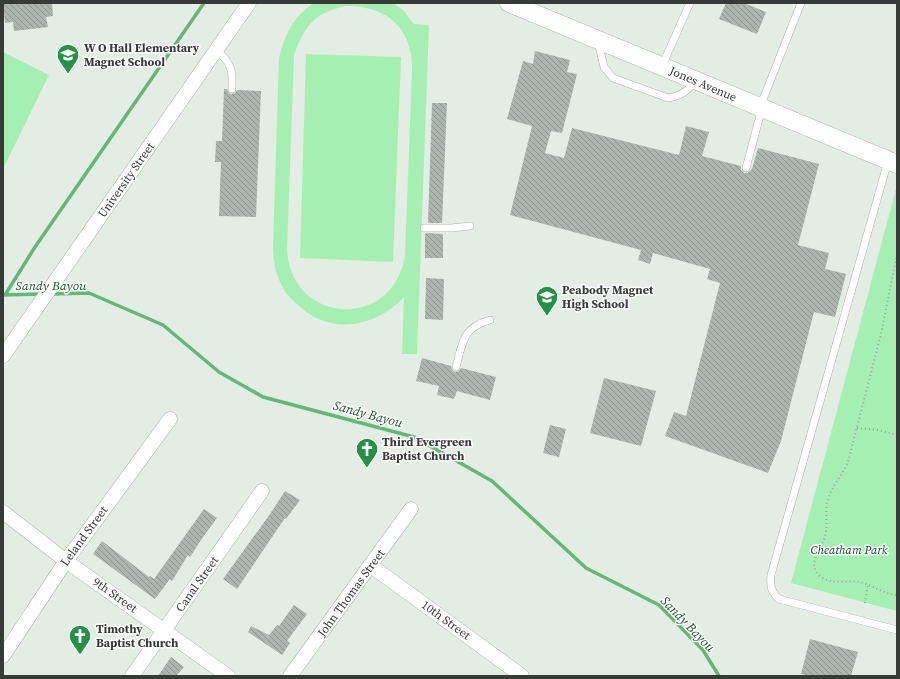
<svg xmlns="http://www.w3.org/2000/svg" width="900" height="679" font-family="'Source Serif 4',serif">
<defs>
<pattern id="building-back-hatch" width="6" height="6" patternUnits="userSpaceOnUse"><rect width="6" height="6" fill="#adb6ae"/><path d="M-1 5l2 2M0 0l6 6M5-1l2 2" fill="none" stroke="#8e958e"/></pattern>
</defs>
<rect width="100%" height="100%" fill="#e3ede4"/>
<path fill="#a5efb3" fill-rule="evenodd" d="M 314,3 L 393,3 L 403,10 L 414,24 L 429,25 L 417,354 L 402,354 L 404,297 C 375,328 329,336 297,304 C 292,300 286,294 283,288 C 276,275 273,261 273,246 L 279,58 C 285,35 293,16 314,3 ZM 346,6 C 387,6 413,28 412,70 L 405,255 C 394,331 291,325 287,250 L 294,55 C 305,25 314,13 346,6 Z
M 3,52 L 49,75 L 3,169 Z
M 306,54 L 401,57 L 393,262 L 300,258 Z
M 897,185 L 897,611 L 791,583 Z"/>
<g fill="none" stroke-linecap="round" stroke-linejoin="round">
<path stroke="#65b677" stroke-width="3.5" d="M 52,294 L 89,293 L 163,325 L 219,372 L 263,397 L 414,437 L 492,481 L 586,568 L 659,605 L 703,650 L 719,676
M 3,295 L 41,294
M 5,295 L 35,247 L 204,3"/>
</g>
<path fill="url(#building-back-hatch)" d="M 3,3 L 52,3 L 53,16 L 46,17 L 48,27 L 14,31 L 13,22 L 5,23 Z
M 726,3 L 744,3 L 766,12 L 757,34 L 719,19 Z
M 535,51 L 570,60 L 567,72 L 577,74 L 562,133 L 551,131 L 545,153 L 564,158 L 572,128 L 679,155 L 686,126 L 709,132 L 702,156 L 741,166 L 741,170 L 744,173 L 748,173 L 752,169 L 758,148 L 819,164 L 798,245 L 829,253 L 825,269 L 846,274 L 835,317 L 814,312 L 781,441 L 768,473 L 665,436 L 674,412 L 686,416 L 720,283 L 707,279 L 710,269 L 653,253 L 650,264 L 638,260 L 641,250 L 510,215 L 532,126 L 507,119 L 523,61 L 533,64 Z
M 224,89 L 227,89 L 229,93 L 231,94 L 235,93 L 237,90 L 261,91 L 256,217 L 219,216 L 221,162 L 215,162 L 216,141 L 222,141 Z
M 432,103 L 447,103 L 442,223 L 428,223 Z
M 427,233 L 443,234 L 443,258 L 425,258 L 425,234 Z
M 426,278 L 444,279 L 443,320 L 425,319 Z
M 422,358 L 451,366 L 452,370 L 455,372 L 459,371 L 461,368 L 496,377 L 490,400 L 457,391 L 454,399 L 437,395 L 439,386 L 416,381 Z
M 604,378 L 656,391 L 641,446 L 590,433 Z
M 550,425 L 566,429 L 559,457 L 543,453 Z
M 285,491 L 300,500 L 286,519 L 285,518 L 237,589 L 223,579 L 270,514 Z
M 204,509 L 217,518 L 203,537 L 190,557 L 188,555 L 172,581 L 170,579 L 155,599 L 93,554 L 102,541 L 149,577 L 150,576 L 154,579 Z
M 294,605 L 307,614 L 287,641 L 290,643 L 282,655 L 248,632 L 251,626 L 269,635 L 277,625 L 279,626 Z
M 810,639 L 858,652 L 851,676 L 809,676 L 801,674 Z
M 171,657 L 184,667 L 176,676 L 158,676 Z"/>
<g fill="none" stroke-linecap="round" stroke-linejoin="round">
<g stroke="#a8b2a9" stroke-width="8">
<path id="service" d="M 598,42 L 604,67 L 613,78 L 668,98 C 681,96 687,91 695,82
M 216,50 C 231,62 233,70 232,89
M 662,66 L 690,3
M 760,107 L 801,3
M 888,161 L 771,575 C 770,586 771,592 779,599 L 897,630
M 746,168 L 762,108
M 424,228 L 451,228 L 470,226
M 456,367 C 463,342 462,328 490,320"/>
</g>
<g stroke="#a8b2a9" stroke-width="15">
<path id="minor" d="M 3,356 L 249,3
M 3,512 L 66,561 L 228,676
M 370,565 L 522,676
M 3,656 L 66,561 L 170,419
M 132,676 L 262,491
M 290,676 L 411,509"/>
</g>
<g stroke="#a8b2a9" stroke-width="19">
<path id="tertiary" d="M 509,3 L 897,164"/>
</g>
<path stroke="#9ba39c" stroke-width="2" stroke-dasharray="1 3" stroke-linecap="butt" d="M 897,254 L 881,334 L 848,462 C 842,476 831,487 827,502 C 825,513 828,525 825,536 C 822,549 805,564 821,577 C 832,585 848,580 860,582 C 873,585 883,594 897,595
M 857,428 L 878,430 L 897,435
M 865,603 L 868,584"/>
<use href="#service" stroke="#fff" stroke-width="7"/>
<use href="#minor" stroke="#fff" stroke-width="14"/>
<use href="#tertiary" stroke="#fff" stroke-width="18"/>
</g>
<defs>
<g id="school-pin" transform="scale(1.15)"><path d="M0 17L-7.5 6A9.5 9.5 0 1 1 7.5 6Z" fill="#259047" stroke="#fff"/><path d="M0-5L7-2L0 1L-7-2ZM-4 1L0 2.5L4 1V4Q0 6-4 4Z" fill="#fff"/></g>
<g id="church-pin" transform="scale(1.15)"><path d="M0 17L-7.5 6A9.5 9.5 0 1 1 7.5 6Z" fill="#259047" stroke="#fff"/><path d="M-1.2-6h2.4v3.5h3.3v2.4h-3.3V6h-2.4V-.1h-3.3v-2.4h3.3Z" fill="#fff"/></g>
</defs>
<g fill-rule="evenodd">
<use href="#school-pin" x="68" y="55"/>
<use href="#school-pin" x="547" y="297"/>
<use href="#church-pin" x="367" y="449"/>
<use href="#church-pin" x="80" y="636"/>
</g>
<g text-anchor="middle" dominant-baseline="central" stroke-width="3" stroke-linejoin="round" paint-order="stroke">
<g font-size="12" font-weight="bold" fill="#373b37" stroke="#fff" text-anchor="start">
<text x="84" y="48">W O Hall Elementary<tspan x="84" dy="14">Magnet School</tspan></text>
<text x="562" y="290">Peabody Magnet<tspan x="562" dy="14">High School</tspan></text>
<text x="382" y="442">Third Evergreen<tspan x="382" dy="14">Baptist Church</tspan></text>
<text x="96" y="629">Timothy<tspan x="96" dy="14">Baptist Church</tspan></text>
</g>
<g font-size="12" fill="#373b37" stroke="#fff">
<text transform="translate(703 84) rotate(23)">Jones Avenue</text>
<text transform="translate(126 180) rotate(-55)">University Street</text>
<text transform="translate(84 536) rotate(-54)">Leland Street</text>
<text transform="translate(197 584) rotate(-55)">Canal Street</text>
<text transform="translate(351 593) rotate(-54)">John Thomas Street</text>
<text transform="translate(115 595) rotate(35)">9th Street</text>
<text transform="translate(446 620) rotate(36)">10th Street</text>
</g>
<g font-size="12" font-style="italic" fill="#0d4a21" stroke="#fff">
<text x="849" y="550">Cheatham Park</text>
</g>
<g font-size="13" font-style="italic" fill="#1a542b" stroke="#fff">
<text x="51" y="285">Sandy Bayou</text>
<text transform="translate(368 414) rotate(15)">Sandy Bayou</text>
<text transform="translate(688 624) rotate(46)">Sandy Bayou</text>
</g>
</g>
<rect width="900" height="679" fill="none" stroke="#373b37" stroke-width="8"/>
</svg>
